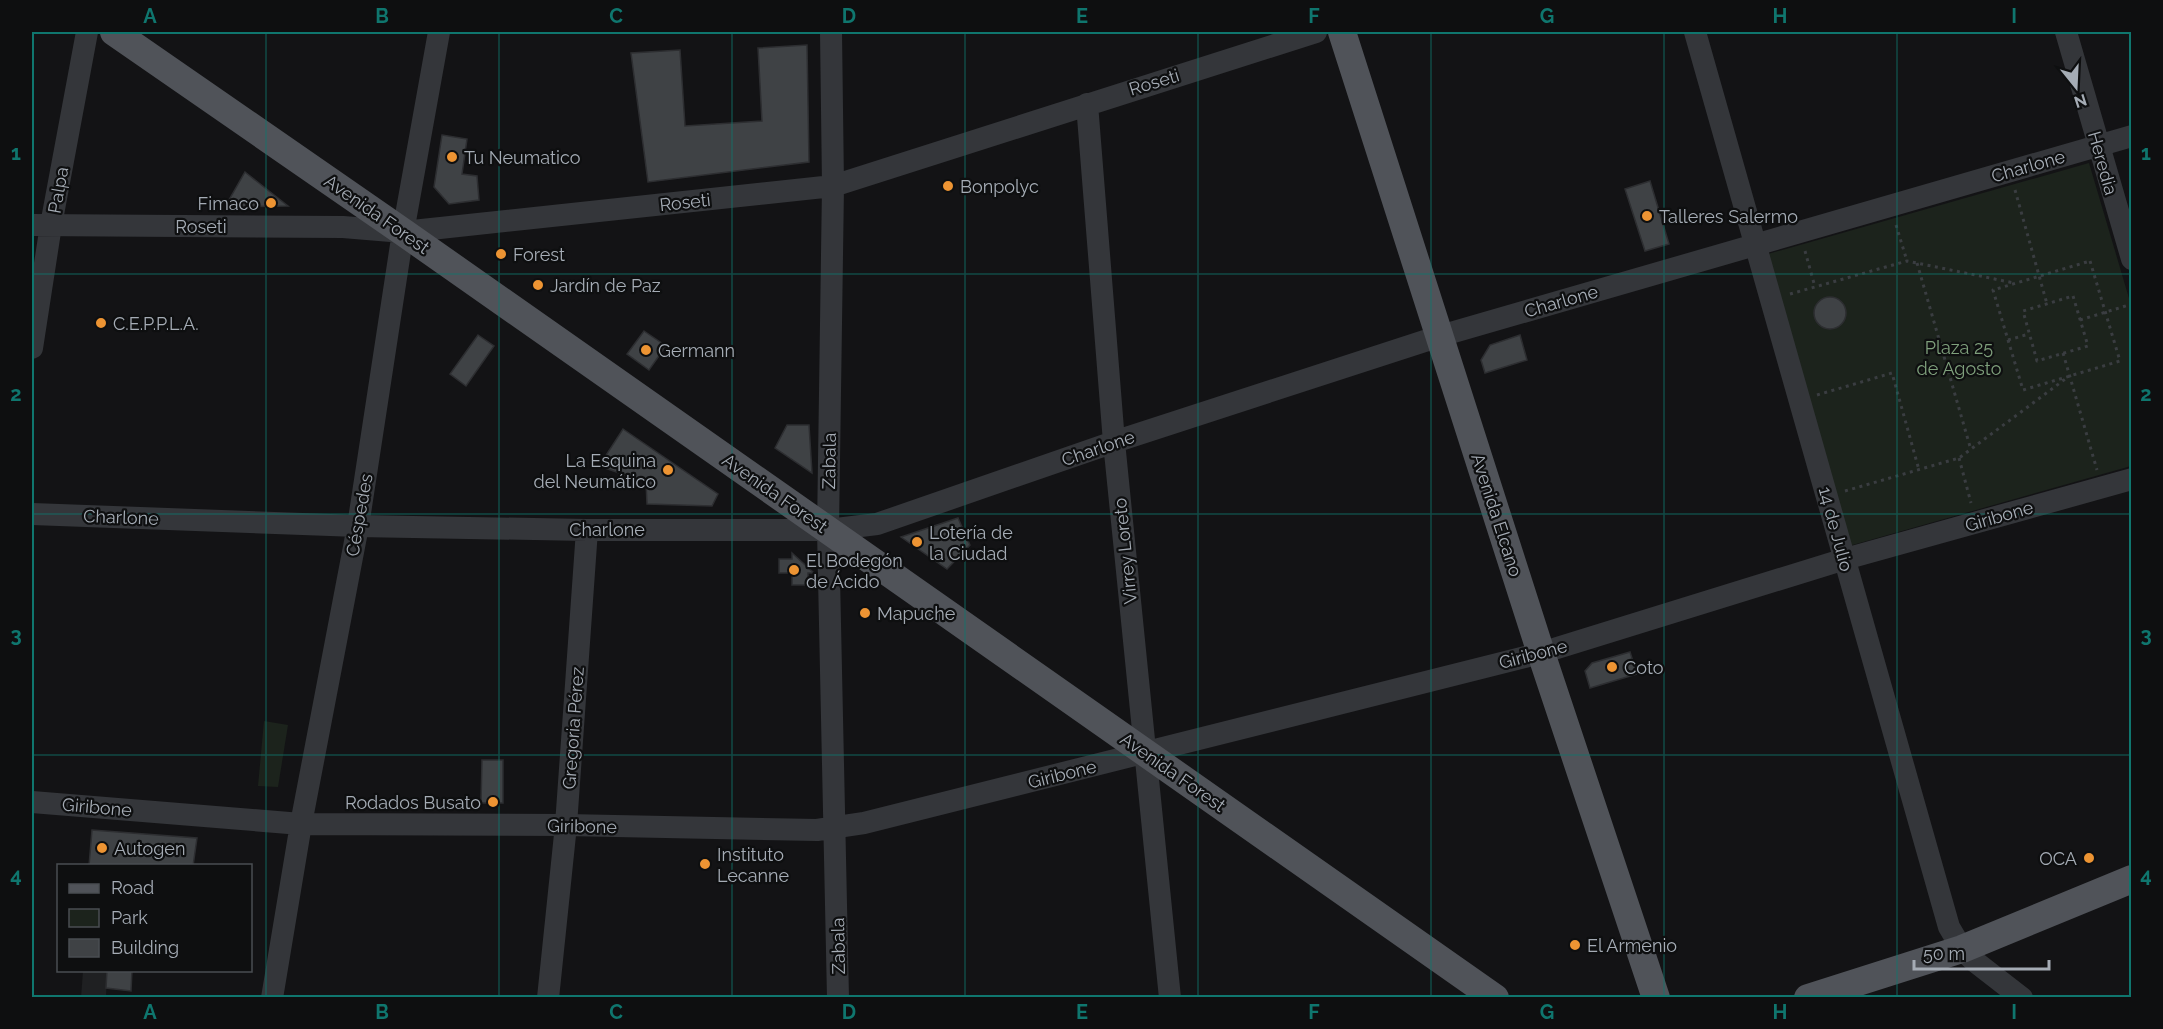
<svg xmlns="http://www.w3.org/2000/svg" width="2163" height="1029" font-family="Raleway,sans-serif">
<rect width="100%" height="100%" fill="#131315"/>
<path fill="#1f2022" d="M 83,971 L 107,971 L 106,997 L 81,998 Z"/>
<path fill="#1c231c" d="M 2089,163 L 2131,305 L 2131,466 L 1849,546 L 1768,254 Z
M 264,721 L 288,725 L 278,787 L 258,786 Z"/>
<path fill="#3f4245" stroke="#2d2e31" stroke-width="1.5" d="M 807,45 L 809,162 L 648,182 L 631,53 L 680,50 L 685,126 L 762,121 L 758,48 Z
M 442,135 L 467,139 L 462,174 L 477,176 L 479,200 L 449,204 L 434,187 Z
M 245,172 L 288,206 L 225,207 Z
M 1650,181 L 1669,244 L 1645,251 L 1625,189 Z
M1814 313a16 16 0 1 1 32 0a16 16 0 1 1-32 0Z
M 644,331 L 666,346 L 649,370 L 627,354 Z
M 478,335 L 494,346 L 466,386 L 450,374 Z
M 1520,335 L 1527,360 L 1485,373 L 1481,360 L 1490,345 Z
M 787,425 L 809,425 L 812,473 L 775,448 Z
M 623,429 L 718,494 L 712,506 L 647,504 L 646,482 L 599,466 Z
M 958,518 L 970,545 L 947,569 L 901,537 Z
M 792,553 L 814,573 L 808,573 L 808,585 L 792,585 L 792,573 L 779,573 L 779,559 L 792,559 Z
M 1630,652 L 1637,674 L 1590,688 L 1585,671 L 1592,663 Z
M 482,760 L 503,760 L 503,803 L 481,803 Z
M 92,830 L 197,838 L 193,866 L 89,866 Z
M 107,970 L 132,970 L 131,991 L 106,988 Z"/>
<g fill="none" stroke-linecap="round" stroke-linejoin="round">
<path stroke="#3a3d41" stroke-width="3" stroke-dasharray="3 4.5" stroke-linecap="butt" d="M 2015,190 L 2047,304
M 1896,225 L 1907,261
M 1805,251 L 1815,287
M 2090,261 L 2120,361 L 2023,390 L 1993,290 Z
M 1917,263 L 1971,450
M 1790,294 L 1907,261 L 2014,283
M 2073,296 L 2088,346 L 2037,361 L 2023,311 Z
M 2080,320 L 2132,304
M 2008,340 L 2029,334
M 2063,353 L 2097,470
M 1817,395 L 1892,373 L 1919,470
M 1959,458 L 1971,503
M 1845,491 L 1959,458 L 2068,377"/>
<path stroke="#34363a" stroke-width="22" d="M 831,32 L 833,186 L 828,530 L 838,998
M 1695,32 L 1949,927 L 1962,949 L 1973,960 L 2022,998
M 2066,32 L 2132,259
M 1087,104 L 1114,442 L 1170,998
M 32,225 L 343,227 L 403,232 L 833,186 L 1316,32
M 32,348 L 51,225 L 87,32
M 32,514 L 358,526 L 587,530 L 828,530 L 877,524 L 1114,442 L 1440,336 L 2132,136
M 32,802 L 301,824 L 566,825 L 817,830 L 864,823 L 1541,653 L 1845,559 L 2132,479
M 272,998 L 301,824 L 358,526 L 403,232 L 439,32
M 548,998 L 566,825 L 587,530"/>
<path stroke="#505359" stroke-width="28" d="M 114,32 L 403,232 L 1495,998
M 1342,32 L 1541,653 L 1656,998
M 1808,998 L 1962,949 L 2132,879"/>
</g>
<path fill="none" stroke="#0f766e" stroke-width="1.5" stroke-opacity="0.55" d="M 266,32 L 266,998M 499,32 L 499,998M 732,32 L 732,998M 965,32 L 965,998M 1198,32 L 1198,998M 1431,32 L 1431,998M 1664,32 L 1664,998M 1897,32 L 1897,998M 32,274 L 2132,274M 32,514 L 2132,514M 32,755 L 2132,755"/>
<g fill="#ed9433" stroke="#0e0f10" stroke-width="2">
<circle cx="452" cy="157" r="6"/>
<circle cx="948" cy="186" r="6"/>
<circle cx="271" cy="203" r="6"/>
<circle cx="1647" cy="216" r="6"/>
<circle cx="501" cy="254" r="6"/>
<circle cx="538" cy="285" r="6"/>
<circle cx="101" cy="323" r="6"/>
<circle cx="646" cy="350" r="6"/>
<circle cx="668" cy="470" r="6"/>
<circle cx="917" cy="542" r="6"/>
<circle cx="794" cy="570" r="6"/>
<circle cx="865" cy="613" r="6"/>
<circle cx="1612" cy="667" r="6"/>
<circle cx="493" cy="802" r="6"/>
<circle cx="102" cy="848" r="6"/>
<circle cx="2089" cy="858" r="6"/>
<circle cx="705" cy="864" r="6"/>
<circle cx="1575" cy="945" r="6"/>
</g>
<g text-anchor="middle" dominant-baseline="central" stroke-width="4.5" stroke-linejoin="round" paint-order="stroke">
<g font-size="18" fill="#a5acb5" stroke="#0e0f10">
<text transform="translate(1154 82) rotate(-17)">Roseti</text>
<text transform="translate(2103 163) rotate(74)">Heredia</text>
<text transform="translate(2028 166) rotate(-16)">Charlone</text>
<text transform="translate(58 190) rotate(-80)">Palpa</text>
<text transform="translate(685 202) rotate(-6)">Roseti</text>
<text transform="translate(377 214) rotate(35)">Avenida Forest</text>
<text x="201" y="226">Roseti</text>
<text transform="translate(1561 301) rotate(-16)">Charlone</text>
<text transform="translate(1098 448) rotate(-19)">Charlone</text>
<text transform="translate(829 461) rotate(-89)">Zabala</text>
<text transform="translate(775 493) rotate(35)">Avenida Forest</text>
<text transform="translate(359 515) rotate(-80)">Céspedes</text>
<text transform="translate(1497 515) rotate(72)">Avenida Elcano</text>
<text transform="translate(1999 516) rotate(-16)">Giribone</text>
<text transform="translate(121 517) rotate(2)">Charlone</text>
<text x="607" y="529">Charlone</text>
<text transform="translate(1836 529) rotate(75)">14 de Julio</text>
<text transform="translate(1125 551) rotate(-96)">Virrey Loreto</text>
<text transform="translate(1533 654) rotate(-15)">Giribone</text>
<text transform="translate(573 728) rotate(-86)">Gregoria Pérez</text>
<text transform="translate(1173 772) rotate(35)">Avenida Forest</text>
<text transform="translate(1062 774) rotate(-14)">Giribone</text>
<text transform="translate(97 807) rotate(5)">Giribone</text>
<text transform="translate(582 826) rotate(1)">Giribone</text>
<text transform="translate(838 946) rotate(-91)">Zabala</text>
</g>
<g font-size="18" fill="#a5acb5" stroke="#0e0f10" text-anchor="start">
<text x="464" y="157">Tu Neumatico</text>
<text x="960" y="186">Bonpolyc</text>
<text x="259" y="203" text-anchor="end">Fimaco</text>
<text x="1659" y="216">Talleres Salermo</text>
<text x="513" y="254">Forest</text>
<text x="550" y="285">Jardín de Paz</text>
<text x="113" y="323">C.E.P.P.L.A.</text>
<text x="658" y="350">Germann</text>
<text x="656" y="460" text-anchor="end">La Esquina<tspan x="656" dy="21">del Neumático</tspan></text>
<text x="929" y="532">Lotería de<tspan x="929" dy="21">la Ciudad</tspan></text>
<text x="806" y="560">El Bodegón<tspan x="806" dy="21">de Ácido</tspan></text>
<text x="877" y="613">Mapuche</text>
<text x="1624" y="667">Coto</text>
<text x="481" y="802" text-anchor="end">Rodados Busato</text>
<text x="114" y="848">Autogen</text>
<text x="717" y="854">Instituto<tspan x="717" dy="21">Lecanne</tspan></text>
<text x="2077" y="858" text-anchor="end">OCA</text>
<text x="1587" y="945">El Armenio</text>
</g>
<g font-size="18" fill="#7fa07c" stroke="#0e0f10">
<text x="1959" y="347">Plaza 25<tspan x="1959" dy="21">de Agosto</tspan></text>
</g>
</g>
<rect width="2163" height="1029" fill="none" stroke="#0e0f10" stroke-width="66"/>
<rect x="57" y="864" width="195" height="108" fill="#0e0f10" stroke="#4a4e52" stroke-width="1.5"/>
<rect x="69" y="884" width="30" height="9" fill="#505359" stroke="#4a4e52" stroke-width="1.5"/>
<text x="111" y="894" font-size="18" fill="#a5acb5">Road</text>
<rect x="69" y="909" width="30" height="18" fill="#1c231c" stroke="#4a4e52" stroke-width="1.5"/>
<text x="111" y="924" font-size="18" fill="#a5acb5">Park</text>
<rect x="69" y="939" width="30" height="18" fill="#3f4245" stroke="#4a4e52" stroke-width="1.5"/>
<text x="111" y="954" font-size="18" fill="#a5acb5">Building</text>
<g transform="translate(2076 87) rotate(162)" stroke="#0e0f10" stroke-width="4.5" paint-order="stroke">
<path d="M0-4.5L10 22L0 15L-10 22Z" fill="#a5acb5"/>
<text y="-9" font-size="16" font-weight="bold" text-anchor="middle" fill="#a5acb5">N</text>
</g>
<path d="M1914 960v9h135v-9" fill="none" stroke="#a5acb5" stroke-width="3"/>
<text x="1923" y="960" font-size="18" fill="#a5acb5" stroke="#0e0f10" stroke-width="4.5" paint-order="stroke">50 m</text>
<rect x="33" y="33" width="2097" height="963" fill="none" stroke="#0f766e" stroke-width="2"/>
<g font-size="20" text-anchor="middle" font-weight="bold" fill="#0f766e">
<text x="150" y="23">A</text>
<text x="382" y="23">B</text>
<text x="616" y="23">C</text>
<text x="849" y="23">D</text>
<text x="1082" y="23">E</text>
<text x="1314" y="23">F</text>
<text x="1547" y="23">G</text>
<text x="1780" y="23">H</text>
<text x="2014" y="23">I</text>
<text x="16" y="160">1</text>
<text x="2146" y="160">1</text>
<text x="16" y="401">2</text>
<text x="2146" y="401">2</text>
<text x="16" y="642">3</text>
<text x="2146" y="642">3</text>
<text x="16" y="882">4</text>
<text x="2146" y="882">4</text>
<text x="150" y="1019">A</text>
<text x="382" y="1019">B</text>
<text x="616" y="1019">C</text>
<text x="849" y="1019">D</text>
<text x="1082" y="1019">E</text>
<text x="1314" y="1019">F</text>
<text x="1547" y="1019">G</text>
<text x="1780" y="1019">H</text>
<text x="2014" y="1019">I</text>
</g>
</svg>
